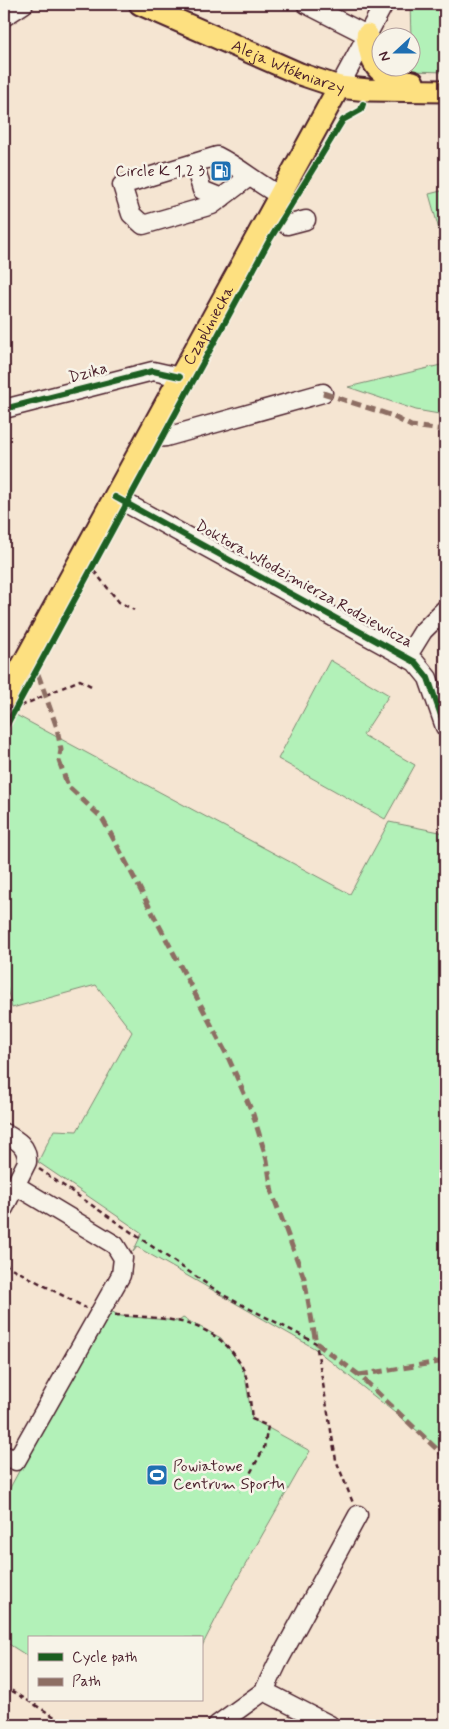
<svg xmlns="http://www.w3.org/2000/svg" width="449" height="1729" font-family="Mynerve,sans-serif">
<rect width="100%" height="100%" fill="#f5e5d2"/>
<filter id="ink" filterUnits="userSpaceOnUse"><feTurbulence type="fractalNoise" baseFrequency=".02" numOctaves="2"/><feDisplacementMap in="SourceGraphic" scale="10" xChannelSelector="R" yChannelSelector="G"/><feConvolveMatrix kernelMatrix="1 2 1 2 8 2 1 2 1" color-interpolation-filters="sRGB"/></filter>
<g filter="url(#ink)">
<path fill="#b2f1b8" stroke="#7e8872" d="M 410,4 L 445,4 L 445,72 L 412,71 Z
M 445,190 L 445,251 L 429,194 Z
M 445,364 L 445,415 L 416,410 L 348,387 Z
M 330,660 L 389,695 L 363,735 L 415,765 L 385,819 L 278,759 Z
M 16,715 L 350,894 L 389,822 L 445,833 L 445,1453 L 314,1348 L 137,1247 L 133,1252 L 142,1233 L 38,1162 L 54,1130 L 77,1131 L 132,1032 L 96,985 L 12,1008 L 4,977 L 4,738 Z
M 106,1309 L 121,1316 L 179,1321 L 183,1318 L 221,1338 L 244,1370 L 252,1419 L 310,1451 L 227,1597 L 201,1648 L 201,1638 L 29,1638 L 29,1657 L 4,1641 L 4,1499 Z"/>
<g fill="none" stroke-linecap="round" stroke-linejoin="round">
<g stroke="#4a1f2b" stroke-width="21">
<path id="minor" d="M 306,4 L 367,35
M 4,17 L 24,4
M 339,87 L 384,4
M 194,163 L 202,190 L 222,198
M 249,177 L 212,205 L 143,225 L 131,214 L 122,185 L 217,156 C 239,167 257,183 279,195
M 269,215 L 287,225 L 306,220
M 4,409 L 153,371 L 180,377
M 148,435 L 156,438 L 166,437 L 323,393
M 115,497 L 415,662 L 428,678 L 445,727
M 407,657 L 423,631 L 445,609
M 4,1133 C 17,1140 28,1146 27,1162 L 4,1208
M 4,1455 L 16,1461 L 121,1275 L 123,1258 L 115,1245 L 15,1185
M 264,1691 L 330,1725
M 217,1725 L 264,1691 L 277,1664 L 358,1515"/>
</g>
<g stroke="#4a1f2b" stroke-width="25">
<g id="major">
<path id="s1" d="M 140,4 L 300,74 L 339,87 L 368,90 L 445,91"/>
<path d="M 367,35 C 372,71 378,75 413,82"/>
<path id="s2" d="M 4,699 L 339,87"/>
</g>
</g>
<path stroke="#4a1f2b" stroke-width="2.5" stroke-dasharray="5 4" stroke-linecap="butt" d="M 334,130 L 341,134
M 94,571 L 119,602 L 134,610
M 21,706 L 80,680 L 93,687
M 39,1169 L 223,1295 L 316,1343 L 336,1460 L 353,1503
M 4,1264 L 86,1308
M 115,1315 C 165,1318 218,1318 243,1369 C 250,1383 250,1404 252,1419 L 268,1426 L 264,1448 L 240,1492
M 4,1686 L 68,1725"/>
<use href="#minor" stroke="#f7f3e8" stroke-width="18"/>
<use href="#major" stroke="#fde080" stroke-width="21"/>
<path stroke="#8d6e63" stroke-width="5" stroke-dasharray="10 5" stroke-linecap="butt" d="M 323,393 L 390,415 L 411,426 L 445,430
M 38,674 L 57,728 L 61,750 L 59,761 L 68,786 L 102,818 L 118,847 L 228,1057 L 253,1114 L 267,1160 L 272,1193 L 304,1278 L 316,1343 L 359,1375 L 445,1457
M 359,1375 L 445,1361"/>
<g stroke="#f7f3e8" stroke-width="9">
<path id="cycleway" d="M 4,409 L 153,371 L 180,377
M 115,497 L 415,662 L 428,678 L 445,727
M 4,730 L 269,241 L 343,120 L 361,110 L 363,104"/>
</g>
<use href="#cycleway" stroke="#1b5e20" stroke-width="6"/>
</g>
</g>
<defs>
<g id="fuel-square" transform="scale(1.125)"><rect x="-9" y="-9" width="18" height="18" rx="4" fill="#1f6fb2" stroke="#f7f3e8"/><path d="M-5.5-6h7V0h2V4h1.3V-2.5L3-4.5l.8-.8L6-3V5H2.5V1h-1V6h-7ZM-4.2-4.7v3.2H.2V-4.7Z" fill="#fff"/></g>
<g id="stadium-square" transform="scale(1.125)"><rect x="-9" y="-9" width="18" height="18" rx="4" fill="#1f6fb2" stroke="#f7f3e8"/><path d="M0-5a6.5 5 0 1 0 0 10a6.5 5 0 1 0 0-10ZM-3.5-1.8h7v3.6h-7Z" fill="#fff"/></g>
</defs>
<g fill-rule="evenodd">
<use href="#fuel-square" x="221" y="171"/>
<use href="#stadium-square" x="157" y="1475"/>
</g>
<g text-anchor="middle" dominant-baseline="central" stroke-width="5" stroke-linejoin="round" paint-order="stroke">
<g font-size="16" fill="#4a1f2b" stroke="#f7f3e8">
<text stroke="none"><textPath href="#s1" startOffset="161">Aleja Włókniarzy</textPath></text>
<text stroke="none"><textPath href="#s2" startOffset="426">Czapliniecka</textPath></text>
<text transform="translate(88 373) rotate(-15)">Dzika</text>
<text transform="translate(304 584) rotate(29)">Doktora Włodzimierza Rodziewicza</text>
</g>
<g font-size="16" fill="#4a1f2b" stroke="#f7f3e8" text-anchor="end">
<text x="205" y="171">Circle K 1 2 3</text>
<text x="173" y="1466" text-anchor="start">Powiatowe<tspan x="173" dy="18">Centrum Sportu</tspan></text>
</g>
</g>
<rect width="449" height="1729" fill="none" stroke="#f7f3e8" stroke-width="20"/>
<rect x="10" y="10" width="429" height="1709" fill="none" stroke="#4a1f2b" stroke-width="2" filter="url(#ink)"/>
<rect x="28" y="1636" width="175" height="65" fill="#f7f3e8" stroke="#b29e9c"/>
<rect x="38" y="1653" width="25" height="8" fill="#1b5e20" stroke="#b29e9c"/>
<text x="72" y="1662" font-size="15" fill="#4a1f2b">Cycle path</text>
<rect x="38" y="1678" width="25" height="8" fill="#8d6e63" stroke="#b29e9c"/>
<text x="72" y="1686" font-size="15" fill="#4a1f2b">Path</text>
<g transform="translate(396 52) rotate(249)"><circle r="24" fill="#f7f3e8" stroke="#b29e9c"/>
<path d="M0-4L9 19L0 12L-9 19Z" fill="#1f6fb2"/>
<text y="-8" font-size="14" font-weight="bold" text-anchor="middle" fill="#4a1f2b">N</text>
</g>
</svg>
